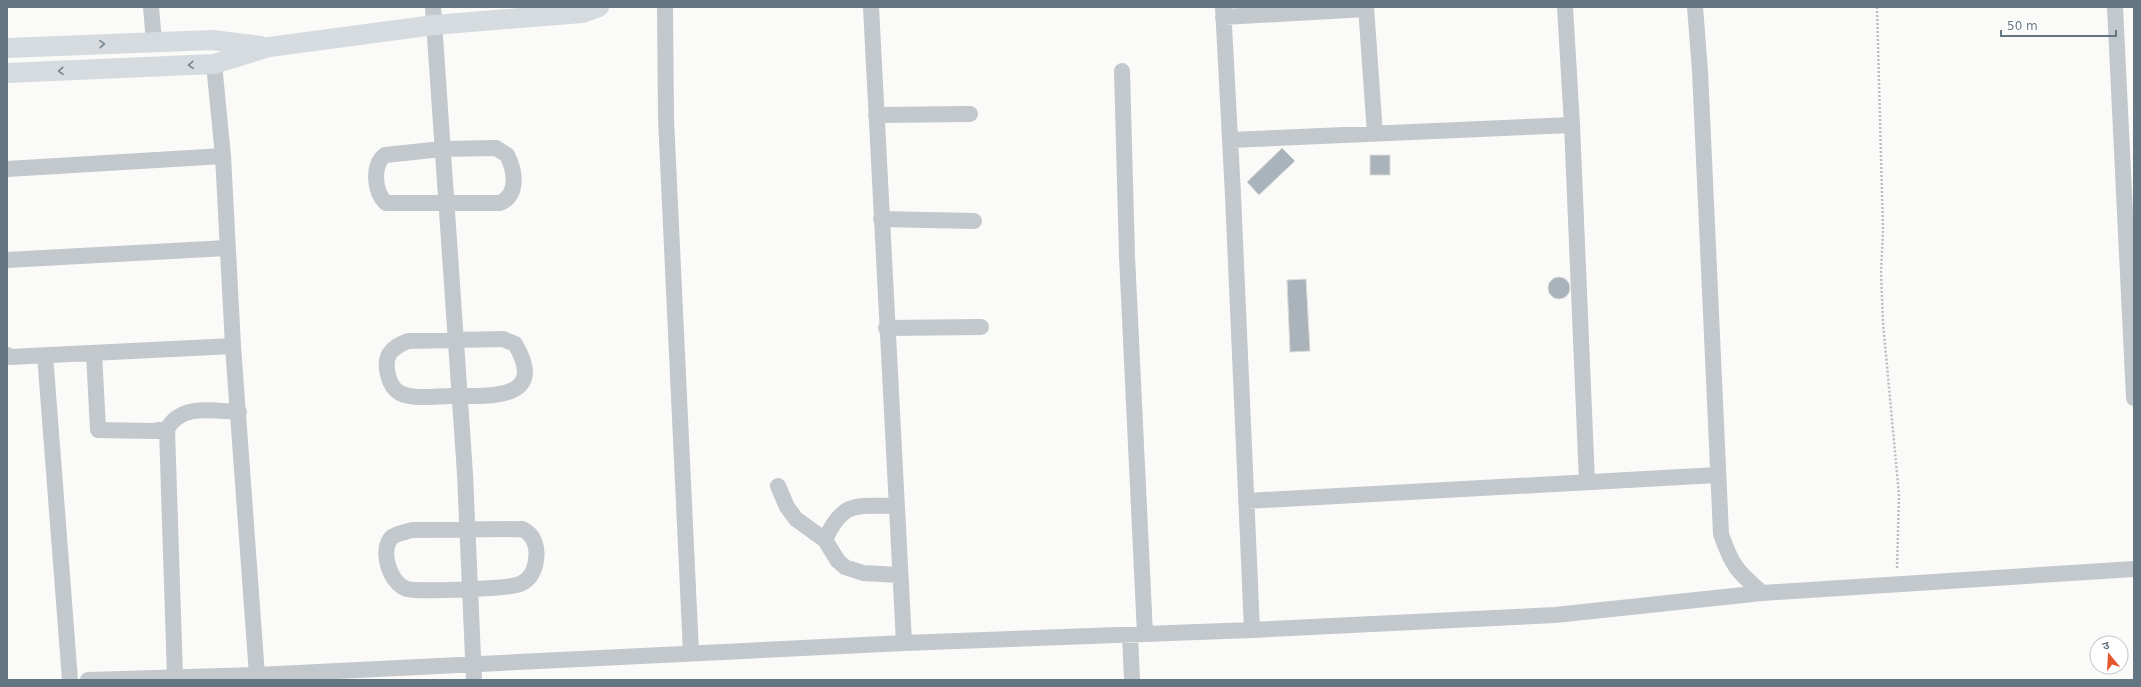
<svg xmlns="http://www.w3.org/2000/svg" width="2141" height="687" font-family="'DejaVu Sans','Noto Sans Devanagari',sans-serif">
<rect width="100%" height="100%" fill="#fafaf8"/>
<path fill="#aab3b9" stroke="#dcdcda" d="M 1282,148 L 1295,161 L 1259,195 L 1247,182 Z
M 1370,155 L 1390,155 L 1390,175 L 1370,175 Z
M1548 288a11 11 0 1 1 22 0a11 11 0 1 1-22 0Z
M 1306,279 L 1310,351 L 1290,352 L 1287,280 Z"/>
<g fill="none" stroke-linecap="round" stroke-linejoin="round">
<path stroke="#bbbfc2" stroke-width="2.5" stroke-dasharray="2 2" stroke-linecap="butt" d="M 1877,7 L 1883,231 L 1881,272 L 1883,323 L 1899,495 L 1897,569"/>
<path stroke="#c3c8cc" stroke-width="16" d="M 151,7 L 154,42
M 433,7 L 465,474 L 474,680
M 665,7 L 666,119 L 691,653
M 871,7 L 904,643
M 1223,7 L 1233,195 L 1252,630
M 1366,7 L 1375,134
M 1565,7 L 1572,125
M 1695,7 L 1700,71 L 1721,534 C 1732,566 1737,571 1762,593
M 2115,7 L 2134,398
M 1223,17 L 1366,9
M 214,64 L 223,156 L 233,346 L 257,675
M 1122,71 L 1127,256 L 1145,634
M 876,115 L 970,114
M 1230,140 L 1572,125 L 1587,482
M 496,148 L 507,155 C 515,170 519,195 500,203 L 386,203 C 374,192 372,165 385,155 L 442,149 Z
M 7,169 L 223,156
M 881,219 L 974,221
M 7,260 L 227,248
M 886,328 L 981,327
M 503,339 L 515,344 C 549,401 488,396 451,396 C 436,396 414,400 400,393 C 388,387 383,363 390,353 C 395,346 401,344 408,341 Z
M 94,353 L 98,430 L 153,431 L 167,429 L 175,677
M 7,355 L 10,357 L 233,346
M 45,355 L 70,680
M 167,429 C 182,403 213,411 239,412
M 778,486 L 787,507 L 796,519 L 825,540 L 838,561 L 845,567 L 863,573 L 900,575
M 1246,501 L 1717,475
M 522,529 C 534,534 538,547 536,560 C 535,570 530,580 520,584 C 508,589 420,592 407,589 C 390,584 379,550 392,537 C 397,533 406,532 412,530 Z
M 825,540 C 843,500 856,506 896,506
M 1130,635 L 1132,680
M 88,680 L 257,675 L 904,643 L 1252,630 L 1555,615 L 1762,593 L 2134,569"/>
<path stroke="#d6dbdf" stroke-width="20" d="M 7,48 L 212,40 L 261,46
M 7,73 L 214,64 L 269,47 L 434,25 L 582,13 L 599,7"/>
</g>
<defs><path id="oneway-chevron" d="M-2-3.5L2.5 0L-2 3.5" fill="none" stroke-width="1.6" stroke-linecap="round" stroke-linejoin="round"/></defs>
<g stroke="#768591">
<use href="#oneway-chevron" transform="translate(102 44) rotate(-2)"/>
<use href="#oneway-chevron" transform="translate(191 65) rotate(177)"/>
<use href="#oneway-chevron" transform="translate(61 71) rotate(177)"/>
</g>
<rect width="2141" height="687" fill="none" stroke="#657683" stroke-width="16"/>
<g transform="translate(2109 655) rotate(342)"><circle r="19" fill="#ffffff" stroke="#c1c8cd"/>
<path d="M0-3L7 15L0 10L-7 15Z" fill="#e4572e"/>
<text y="-6" font-size="11" font-weight="bold" text-anchor="middle" fill="#657683">उ</text>
</g>
<path d="M2001 30v6h115v-6" fill="none" stroke="#657683" stroke-width="2"/>
<text x="2007" y="30" font-size="12" fill="#657683" stroke="#ffffff" stroke-width="3" paint-order="stroke">50 m</text>
</svg>
